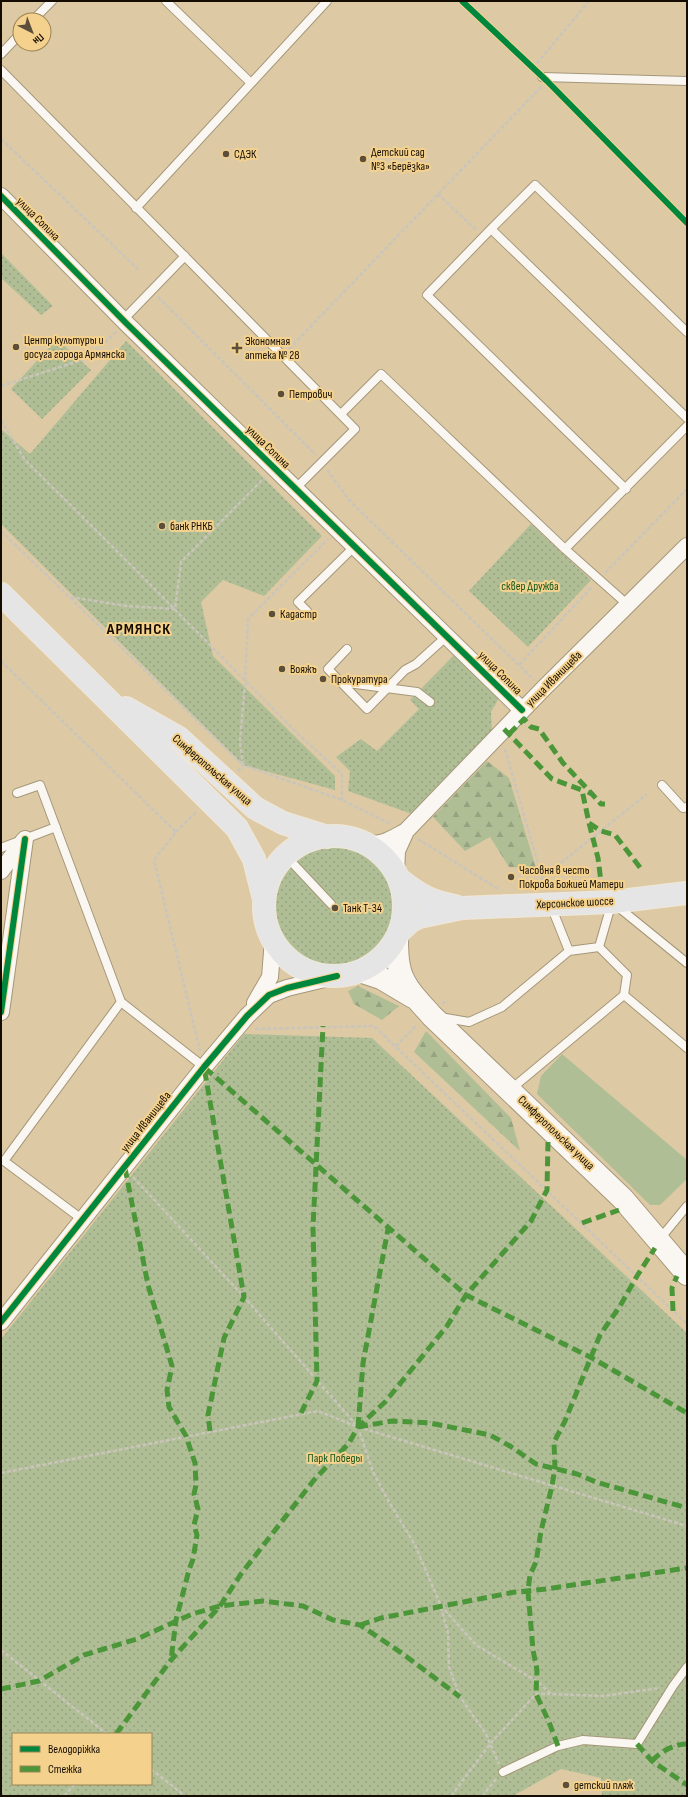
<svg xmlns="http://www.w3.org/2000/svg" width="688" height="1797" font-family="'Sofia Sans Condensed',sans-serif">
<defs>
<pattern id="forest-firs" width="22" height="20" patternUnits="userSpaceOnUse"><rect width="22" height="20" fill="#b0be96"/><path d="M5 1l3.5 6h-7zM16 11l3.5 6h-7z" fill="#96a280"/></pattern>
<pattern id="park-dots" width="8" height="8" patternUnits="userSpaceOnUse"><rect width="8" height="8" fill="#b0be96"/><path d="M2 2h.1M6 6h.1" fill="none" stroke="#96a280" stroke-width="1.8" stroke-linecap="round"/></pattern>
</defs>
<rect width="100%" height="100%" fill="#ddcaa5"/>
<path fill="#b0be96" d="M 562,1054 L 687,1160 L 687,1179 L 660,1205 L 650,1205 L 537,1094 L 541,1076 Z"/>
<path fill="url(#forest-firs)" d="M 487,761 L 509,778 L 536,868 L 509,867 L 490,837 L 465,851 L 433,817 Z
M 358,986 L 399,1006 L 382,1020 L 354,1004 L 348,991 Z
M 426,1031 L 511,1118 L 520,1151 L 414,1052 Z"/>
<path fill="url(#park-dots)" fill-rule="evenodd" d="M 1,253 L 53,306 L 41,315 L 1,278 Z
M 57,339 L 91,370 L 42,419 L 11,389 Z
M 126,341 L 322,536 L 264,596 L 223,580 L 201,602 L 213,656 L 335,776 L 335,790 L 243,765 L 1,524 L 1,429 L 30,454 Z
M 531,524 L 591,580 L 528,647 L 469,591 Z
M 455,654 L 499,698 L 491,712 L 492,732 L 412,814 L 348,791 L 350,771 L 336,757 L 361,739 L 377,751 L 419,709 L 410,700 Z
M276 906a59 59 0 1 1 118 0a59 59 0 1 1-118 0Z
M 244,1034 L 372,1038 L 687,1333 L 687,1796 L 602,1796 L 601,1778 L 561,1769 L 513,1796 L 1,1796 L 1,1339 ZM 13,1734 L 151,1734 L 151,1784 L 13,1784 Z"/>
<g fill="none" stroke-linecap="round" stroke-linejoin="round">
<g stroke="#a59779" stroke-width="10">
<path id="lane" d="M 166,1 L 251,83
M 33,20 L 52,1
M 1,54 L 20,34
M 1,70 L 355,429 L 295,489
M 542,77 L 687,81
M 136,208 L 327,1
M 491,229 L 427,295 L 626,489
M 123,320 L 185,256
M 687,332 L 535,185 L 491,229 L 687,418
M 341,414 L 381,374 L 565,549 L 628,605
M 565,549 L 687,426
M 307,611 L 298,602 L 354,547
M 347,649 L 328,669 L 367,709 L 405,670 L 416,664 L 447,636
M 340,682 L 417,692 L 430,702
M 662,785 L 683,808 L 687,807
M 17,793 L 40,785 L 121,1002
M 1,848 L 56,827
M 286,856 L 331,904
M 551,906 L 569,951 L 599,947 L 627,975 L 624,995
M 599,947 L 612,902 L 687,963
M 440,1017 L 469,1022 L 502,1007 L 569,951
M 510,1090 L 624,995 L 687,1048
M 83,1220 L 4,1161 L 121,1002 L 204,1067
M 659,1240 L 687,1206
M 503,1772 L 558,1746 L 583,1740 L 637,1744 L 673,1686 L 687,1667"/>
</g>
<g stroke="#a59779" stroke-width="18">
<path id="street" d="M 1,196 L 126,323 L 522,710
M 365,843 C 382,846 391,839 406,831 L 544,688 L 687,546
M 1,871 L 24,840
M 396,874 L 397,851 L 406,831
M 255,1003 L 270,977 L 273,940
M 1,1012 L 25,839
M 1,1322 L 204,1067 L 247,1016 L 269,995 L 287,988 L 337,976"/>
</g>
<g stroke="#a59779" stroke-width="24">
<path id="secondary" d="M 397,938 C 397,948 397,957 399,966 C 402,986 419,1001 432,1016 L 623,1199 L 687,1274
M 360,971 L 381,978 L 413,997"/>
</g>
<g stroke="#f0e7d6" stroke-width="24">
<path id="highway" d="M 1,594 L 237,828 L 254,859 L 264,899
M 126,708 L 179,738 L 255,808 L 283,823 L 328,837
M264 906a70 70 0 1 1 140 0a70 70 0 1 1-140 0Z
M 400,880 C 419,895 431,902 455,906
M 399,932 L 411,921 L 419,917 L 462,908 L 612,902 L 687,893"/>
</g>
<path stroke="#cac5ba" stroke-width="2.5" stroke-dasharray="4 2" stroke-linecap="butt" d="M 533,68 L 589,1
M 1,139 L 139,270
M 438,194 L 476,230
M 158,297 L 316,455
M 289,349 L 541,87
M 1,386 L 88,358 L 117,331
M 1,420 L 25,460 L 116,550 L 298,734 L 342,774 L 342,800
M 327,470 L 349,500 L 534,680
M 1,531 L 243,765
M 605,573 L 687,489
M 70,597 L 127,606 L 175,609 L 181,562 L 265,477
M 1,661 L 176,832 L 154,860 L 200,1051
M 519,665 L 592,587
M 505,749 L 545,888
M 243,765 L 240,742 L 245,681 L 248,619 L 328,539
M 238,771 L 243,765 L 342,800 L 391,824
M 176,832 L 197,811
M 418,839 L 498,889
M 542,878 L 647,794
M 442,1004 L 448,1000
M 255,1029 L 374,1026 L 687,1324
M 396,1046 L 417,1025
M 133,1177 L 244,1297 L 358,1427 L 373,1472 L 389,1502 L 415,1545 L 441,1606 L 476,1645 L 538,1682 L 551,1694 L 603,1696 L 660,1688
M 1,1473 L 318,1411 L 358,1427 L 687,1526
M 441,1607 L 448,1633 L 449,1667 L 460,1697 L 486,1734 L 499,1764
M 1,1650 L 107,1734
M 151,1769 L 185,1796
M 64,1796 L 75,1784
M 451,1796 L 490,1744 L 536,1694 L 550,1694
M 482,1796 L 497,1778"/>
<use href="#lane" stroke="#faf7f2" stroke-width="8"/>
<use href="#street" stroke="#faf7f2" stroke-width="16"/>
<use href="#secondary" stroke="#faf7f2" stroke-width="22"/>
<use href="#highway" stroke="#e6e5e5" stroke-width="22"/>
<path stroke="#4b9639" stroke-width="5" stroke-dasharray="10 5" stroke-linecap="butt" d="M 504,729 L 552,779 L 582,790 L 589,823 L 601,831 L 615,835 L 642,870
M 509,734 L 524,719 L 531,727 L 539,729 L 563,763 L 592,794
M 588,792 L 592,794 L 601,804 L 605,804
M 589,823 L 598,858 L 601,882
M 125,1168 L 148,1285 L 172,1366 L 167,1390 L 169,1407 L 186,1436 L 195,1463 L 196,1485 L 194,1494 L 198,1509 L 194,1525 L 197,1535 L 193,1559 L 189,1570 L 176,1620 L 171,1660
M 582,1223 L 619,1210
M 673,1311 L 672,1288 L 677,1276
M 301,1413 L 317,1381 L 313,1227 L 323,1026
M 358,1427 L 392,1421 L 430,1423 L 490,1435 L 510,1446 L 536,1464 L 577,1474 L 596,1482 L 687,1508
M 358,1427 L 363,1363 L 388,1229
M 210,1431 L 208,1415 L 224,1338 L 244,1297 L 204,1067 L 466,1295 L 592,1358 L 687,1413
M 360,1625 L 381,1618 L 515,1592 L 546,1589 L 687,1568
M 1,1689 L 39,1681 L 84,1655 L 137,1639 L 192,1614 L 220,1606 L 263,1601 L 303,1606 L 333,1620 L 360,1625 L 403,1654 L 460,1697
M 116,1734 L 171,1660 L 220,1606 L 241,1574 L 314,1480 L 349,1443 L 358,1427 L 385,1402 L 447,1326 L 466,1295 L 531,1221 L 547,1190 L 548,1142
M 637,1744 L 652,1761 L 687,1785
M 558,1746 L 549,1722 L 536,1694 L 537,1670 L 533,1650 L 528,1591 L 530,1575 L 536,1562 L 541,1531 L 552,1486 L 555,1468 L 554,1442 L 565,1421 L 600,1335 L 620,1306 L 637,1276 L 655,1248
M 652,1761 C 660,1752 674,1744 687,1744"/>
<g stroke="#f4d28e" stroke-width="8">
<path id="cycleway" d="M 462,1 L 547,81 L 687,223
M 1,196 L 126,323 L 522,710
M 1,1012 L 25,839
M 1,1322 L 204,1067 L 247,1016 L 269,995 L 287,988 L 337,976"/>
</g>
<use href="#cycleway" stroke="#00873e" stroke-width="6"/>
</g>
<g fill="#5b4e3a" stroke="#f4d28e" stroke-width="1.5">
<circle cx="226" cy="154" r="4"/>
<circle cx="363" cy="159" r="4"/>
<circle cx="16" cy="347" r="4"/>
<path d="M235 342h4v4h4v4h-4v4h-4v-4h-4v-4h4z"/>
<circle cx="281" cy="394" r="4"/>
<circle cx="162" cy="526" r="4"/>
<circle cx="272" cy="614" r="4"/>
<circle cx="282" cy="669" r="4"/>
<circle cx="323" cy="679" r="4"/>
<circle cx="511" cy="877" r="4"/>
<circle cx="335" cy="908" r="4"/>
<circle cx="566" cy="1785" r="4"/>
</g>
<g text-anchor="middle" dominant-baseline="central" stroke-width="4" stroke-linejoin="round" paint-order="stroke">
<g font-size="12" fill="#150c00" stroke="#f4d28e" text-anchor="start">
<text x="371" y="152">Детский сад<tspan x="371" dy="14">№3 «Берёзка»</tspan></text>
<text x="234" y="154">СДЭК</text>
<text x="24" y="340">Центр культуры и<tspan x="24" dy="14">досуга города Армянска</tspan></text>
<text x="245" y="341">Экономная<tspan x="245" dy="14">аптека № 28</tspan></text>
<text x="289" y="394">Петрович</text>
<text x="170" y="526">банк РНКБ</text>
<text x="280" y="614">Кадастр</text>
<text x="290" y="669">Вояжъ</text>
<text x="331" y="679">Прокуратура</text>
<text x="519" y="870">Часовня в честь<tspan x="519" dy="14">Покрова Божией Матери</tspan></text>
<text x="343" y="908">Танк Т-34</text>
<text x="574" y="1785">детский пляж</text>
</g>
<g font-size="12" fill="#150c00" stroke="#f4d28e">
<text transform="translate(38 219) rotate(45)">улица Сопина</text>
<text transform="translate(268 447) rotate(44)">улица Сопина</text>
<text transform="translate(500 673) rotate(45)">улица Сопина</text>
<text transform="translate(554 679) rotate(-45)">улица Иванищева</text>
<text transform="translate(212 770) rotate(41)">Симферопольская улица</text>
<text transform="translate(575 903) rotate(-3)">Херсонское шоссе</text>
<text transform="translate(146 1122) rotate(-52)">улица Иванищева</text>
<text transform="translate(556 1133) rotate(44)">Симферопольская улица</text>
</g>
<g font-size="12" fill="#135519" stroke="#f4d28e">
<text x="530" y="586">сквер Дружба</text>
<text x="335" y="1458">Парк Победы</text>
</g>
<g font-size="16" font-weight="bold" letter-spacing="1" fill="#150c00" stroke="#f4d28e">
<text x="139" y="629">АРМЯНСК</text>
</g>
</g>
<rect width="688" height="1797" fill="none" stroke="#150c00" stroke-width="4"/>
<rect x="12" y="1733" width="140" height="52" fill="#f4d28e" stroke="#9b8355"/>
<rect x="20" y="1746" width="20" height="6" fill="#00873e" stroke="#9b8355"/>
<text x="48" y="1753" font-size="12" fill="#150c00">Велодоріжка</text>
<rect x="20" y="1766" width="20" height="6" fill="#4b9639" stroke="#9b8355"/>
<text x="48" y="1773" font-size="12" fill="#150c00">Стежка</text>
<g transform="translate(32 32) rotate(138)"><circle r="19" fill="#f4d28e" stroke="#9b8355"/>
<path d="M0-3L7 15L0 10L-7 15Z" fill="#5b4e3a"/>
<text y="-6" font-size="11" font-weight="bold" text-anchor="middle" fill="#150c00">Пн</text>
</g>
</svg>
